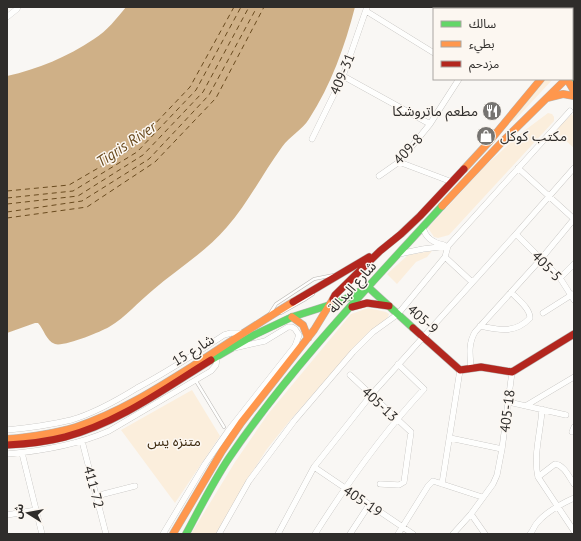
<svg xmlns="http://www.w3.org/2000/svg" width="581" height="541" font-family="'PT Sans','Noto Sans Arabic',sans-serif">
<rect width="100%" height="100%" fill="#f9f7f4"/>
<path fill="#fbeedc" d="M 546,79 L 553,79 L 515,120 L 512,121 L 512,118 Z
M 548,113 L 552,114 L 554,117 L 554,121 L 449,235 L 438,238 L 434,237 L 428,228 L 485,166 L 520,134 Z
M 572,114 L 574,118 L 574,148 L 555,131 Z
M 432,251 L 427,257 L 416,262 L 397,284 L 387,274 L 408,255 Z
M 368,308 L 386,312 L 389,314 L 388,317 L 347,356 L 292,418 L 267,449 L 247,480 L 216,534 L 191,534 L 235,462 L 268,414 L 351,314 Z
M 192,390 L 220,436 L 175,503 L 121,430 Z"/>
<path fill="#cfb087" d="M 126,7 L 355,7 C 345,46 331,85 309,119 C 302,130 290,136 282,147 C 263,173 248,203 227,227 C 206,252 177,269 153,290 C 138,302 126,317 109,327 C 100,332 64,347 55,344 C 46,341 44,329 38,323 L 35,323 L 7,333 L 7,76 C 38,69 67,57 94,39 C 107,31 117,18 126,7 Z"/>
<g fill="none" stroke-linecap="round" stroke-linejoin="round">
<path stroke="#6a4b1f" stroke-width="1" stroke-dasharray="5 4" stroke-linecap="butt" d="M 7,191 L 69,185 L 131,149 L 190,87 L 234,7
M 7,198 L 73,191 L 137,152 L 196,90 L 241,7
M 7,204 L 78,196 L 143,155 L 203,92 L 249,7
M 7,212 L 82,201 L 149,159 L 209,95 L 257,7
M 7,218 L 87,207 L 155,162 L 216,98 L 264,7"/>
<g stroke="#b8b6b3" stroke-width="3.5">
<path id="lane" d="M 281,313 L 304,300 L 313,294
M 269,315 L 276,304 L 314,279 L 334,275
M 196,381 L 224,427"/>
</g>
<g stroke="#b8b6b3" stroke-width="6">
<path id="street" d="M 483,7 L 487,9
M 366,11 L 434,53
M 7,17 L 17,9 L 18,7
M 343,76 L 430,124
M 312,139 L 343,76 L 367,7
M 399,162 L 452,182
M 518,168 L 574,219
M 379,176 L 399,162 L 430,124 L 459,79
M 423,227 C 425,238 434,243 444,245
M 516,234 L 560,278 L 574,300
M 399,254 L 423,249 L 448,246
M 445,257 L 472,282
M 560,278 L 574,264
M 543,313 L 573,294
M 480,326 C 499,330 515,334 530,318 C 530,308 517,299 511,292
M 471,368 C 470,355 468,344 475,332 L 541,259 L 574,219
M 350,375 L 411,432 L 404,482 L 399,485 L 380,484
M 508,402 L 566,415
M 527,405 L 574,377
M 542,409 C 541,431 533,454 538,477 L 574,531
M 7,430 C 28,428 50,425 71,420 C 95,413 116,401 137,388 C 167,372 195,354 224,335 L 231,333 L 243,333
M 572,432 L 574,427
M 450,438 L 502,449
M 82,441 L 106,534
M 22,453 L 42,534
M 7,454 C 42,451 77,445 109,431 L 211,371 L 216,365 L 217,357
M 314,467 L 413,534
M 538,477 L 555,464 C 564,465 569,477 574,484
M 442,484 L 460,370
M 96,496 L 135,486
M 471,514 L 485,534
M 7,515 L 36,510
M 163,534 L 205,464 L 228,431 L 295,346 L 299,335 L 295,329 L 292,327 L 288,327 L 265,341 L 234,348
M 219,534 L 249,481 L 294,421 L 353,352 L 373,332 L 398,314 L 445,257 L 448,246 L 570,111
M 278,534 L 314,467 L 371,395 L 516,234 L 574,168
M 315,534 C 348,482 382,434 424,389 L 398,364
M 350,534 L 369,505
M 398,534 L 428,486 L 433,481 L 482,497
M 453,534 L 471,514 L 493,484 L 497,475 L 502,449 L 512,372
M 530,534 C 533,531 534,526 537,523 C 545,513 563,503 574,498"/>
</g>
<g stroke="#b8b6b3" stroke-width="8">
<path id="fast" d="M 519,7 L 521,9
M 533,7 L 535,9
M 572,53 L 574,56
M 572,74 L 574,78
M 211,360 L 254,335 L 292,317 L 339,302 L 368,287 L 413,328
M 186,534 C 200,508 213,482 229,458 C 291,367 368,287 442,206"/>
</g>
<g stroke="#b8b6b3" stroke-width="8">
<path id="slow" d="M 551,7 L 554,9
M 572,41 L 574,39
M 567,79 L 574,91
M 547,98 L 563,94 L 574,96
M 464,169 L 488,143 L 541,79
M 442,206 L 501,143 L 566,79
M 292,317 L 303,325 L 308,338
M 7,439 C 30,437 53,434 76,427 C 119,413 158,388 196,364 C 228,343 260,322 293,302
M 173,534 L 222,451 L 241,423 L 314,330 L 333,299"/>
</g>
<g stroke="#b8b6b3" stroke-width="8">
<path id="jam" d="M 505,7 L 507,9
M 572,27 L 574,29
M 333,299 L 335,295 L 380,251 L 401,234 L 420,216 L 464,169
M 293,302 L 369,257
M 352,307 L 367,303 L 389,306
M 413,328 L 460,370 L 481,367 L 512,372 L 574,334
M 7,445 C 26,444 46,442 65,437 C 118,423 164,389 211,360"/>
</g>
<use href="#lane" stroke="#fefefd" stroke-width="2.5"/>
<use href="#street" stroke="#fefefd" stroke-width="5.5"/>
<use href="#fast" stroke="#63d668" stroke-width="7"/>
<use href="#slow" stroke="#ff974d" stroke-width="7"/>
<use href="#jam" stroke="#b3261e" stroke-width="7"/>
</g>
<defs>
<g id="restaurant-disc" transform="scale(1)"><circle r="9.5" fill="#767471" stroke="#fcf7f1"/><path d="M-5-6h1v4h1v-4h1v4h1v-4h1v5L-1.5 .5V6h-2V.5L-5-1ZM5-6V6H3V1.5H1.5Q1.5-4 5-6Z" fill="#fff"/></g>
<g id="shop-disc" transform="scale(1)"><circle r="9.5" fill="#767471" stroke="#fcf7f1"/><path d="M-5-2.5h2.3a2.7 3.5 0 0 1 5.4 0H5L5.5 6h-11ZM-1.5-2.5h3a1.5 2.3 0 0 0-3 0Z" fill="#fff"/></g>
</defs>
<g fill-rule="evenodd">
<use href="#restaurant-disc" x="492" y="111"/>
<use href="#shop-disc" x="486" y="136"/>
</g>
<g text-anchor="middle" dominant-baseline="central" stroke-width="3" stroke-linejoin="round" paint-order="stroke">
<g font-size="14" fill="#2f2d2b" stroke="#fcf7f1">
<text transform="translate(342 74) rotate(-67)">409-31</text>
<text transform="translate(408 149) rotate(-47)">409-8</text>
<text transform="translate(547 266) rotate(46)">405-5</text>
<text transform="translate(352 287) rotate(-48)">شارع البدالة</text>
<text transform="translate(423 319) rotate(42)">405-9</text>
<text transform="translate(193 350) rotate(-32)">شارع 15</text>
<text transform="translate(380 404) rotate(43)">405-13</text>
<text transform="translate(507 411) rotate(-83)">405-18</text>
<text transform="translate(94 487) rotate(75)">411-72</text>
<text transform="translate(363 501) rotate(34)">405-19</text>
</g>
<g font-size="14" fill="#2f2d2b" stroke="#fcf7f1" text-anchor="end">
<text x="478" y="111">مطعم ماتروشكا</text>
<text x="500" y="136" text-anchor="start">مكتب كوكل</text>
</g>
<g font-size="14" fill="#3f2c12" stroke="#fcf7f1">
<text x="174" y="441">متنزه يس</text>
</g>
<g font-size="15" font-style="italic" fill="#6a4b1f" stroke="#fcf7f1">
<text transform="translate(126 144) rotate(-34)">Tigris River</text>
</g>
</g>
<rect width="581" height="541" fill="none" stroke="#2f2d2b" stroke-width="16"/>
<rect x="433" y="8" width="140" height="72" fill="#fcf7f1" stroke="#aaa6a2"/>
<rect x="441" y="21" width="20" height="6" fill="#63d668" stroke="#aaa6a2"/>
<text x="469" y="28" font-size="12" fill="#2f2d2b">سالك</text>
<rect x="441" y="41" width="20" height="6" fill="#ff974d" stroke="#aaa6a2"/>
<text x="469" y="48" font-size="12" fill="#2f2d2b">بطيء</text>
<rect x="441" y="61" width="20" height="6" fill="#b3261e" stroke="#aaa6a2"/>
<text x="469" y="68" font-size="12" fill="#2f2d2b">مزدحم</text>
<g transform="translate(28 513) rotate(281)" stroke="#fcf7f1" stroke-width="3" paint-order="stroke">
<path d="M0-3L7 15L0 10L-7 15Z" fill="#2f2d2b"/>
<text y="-6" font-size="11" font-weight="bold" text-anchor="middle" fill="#2f2d2b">ش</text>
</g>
</svg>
